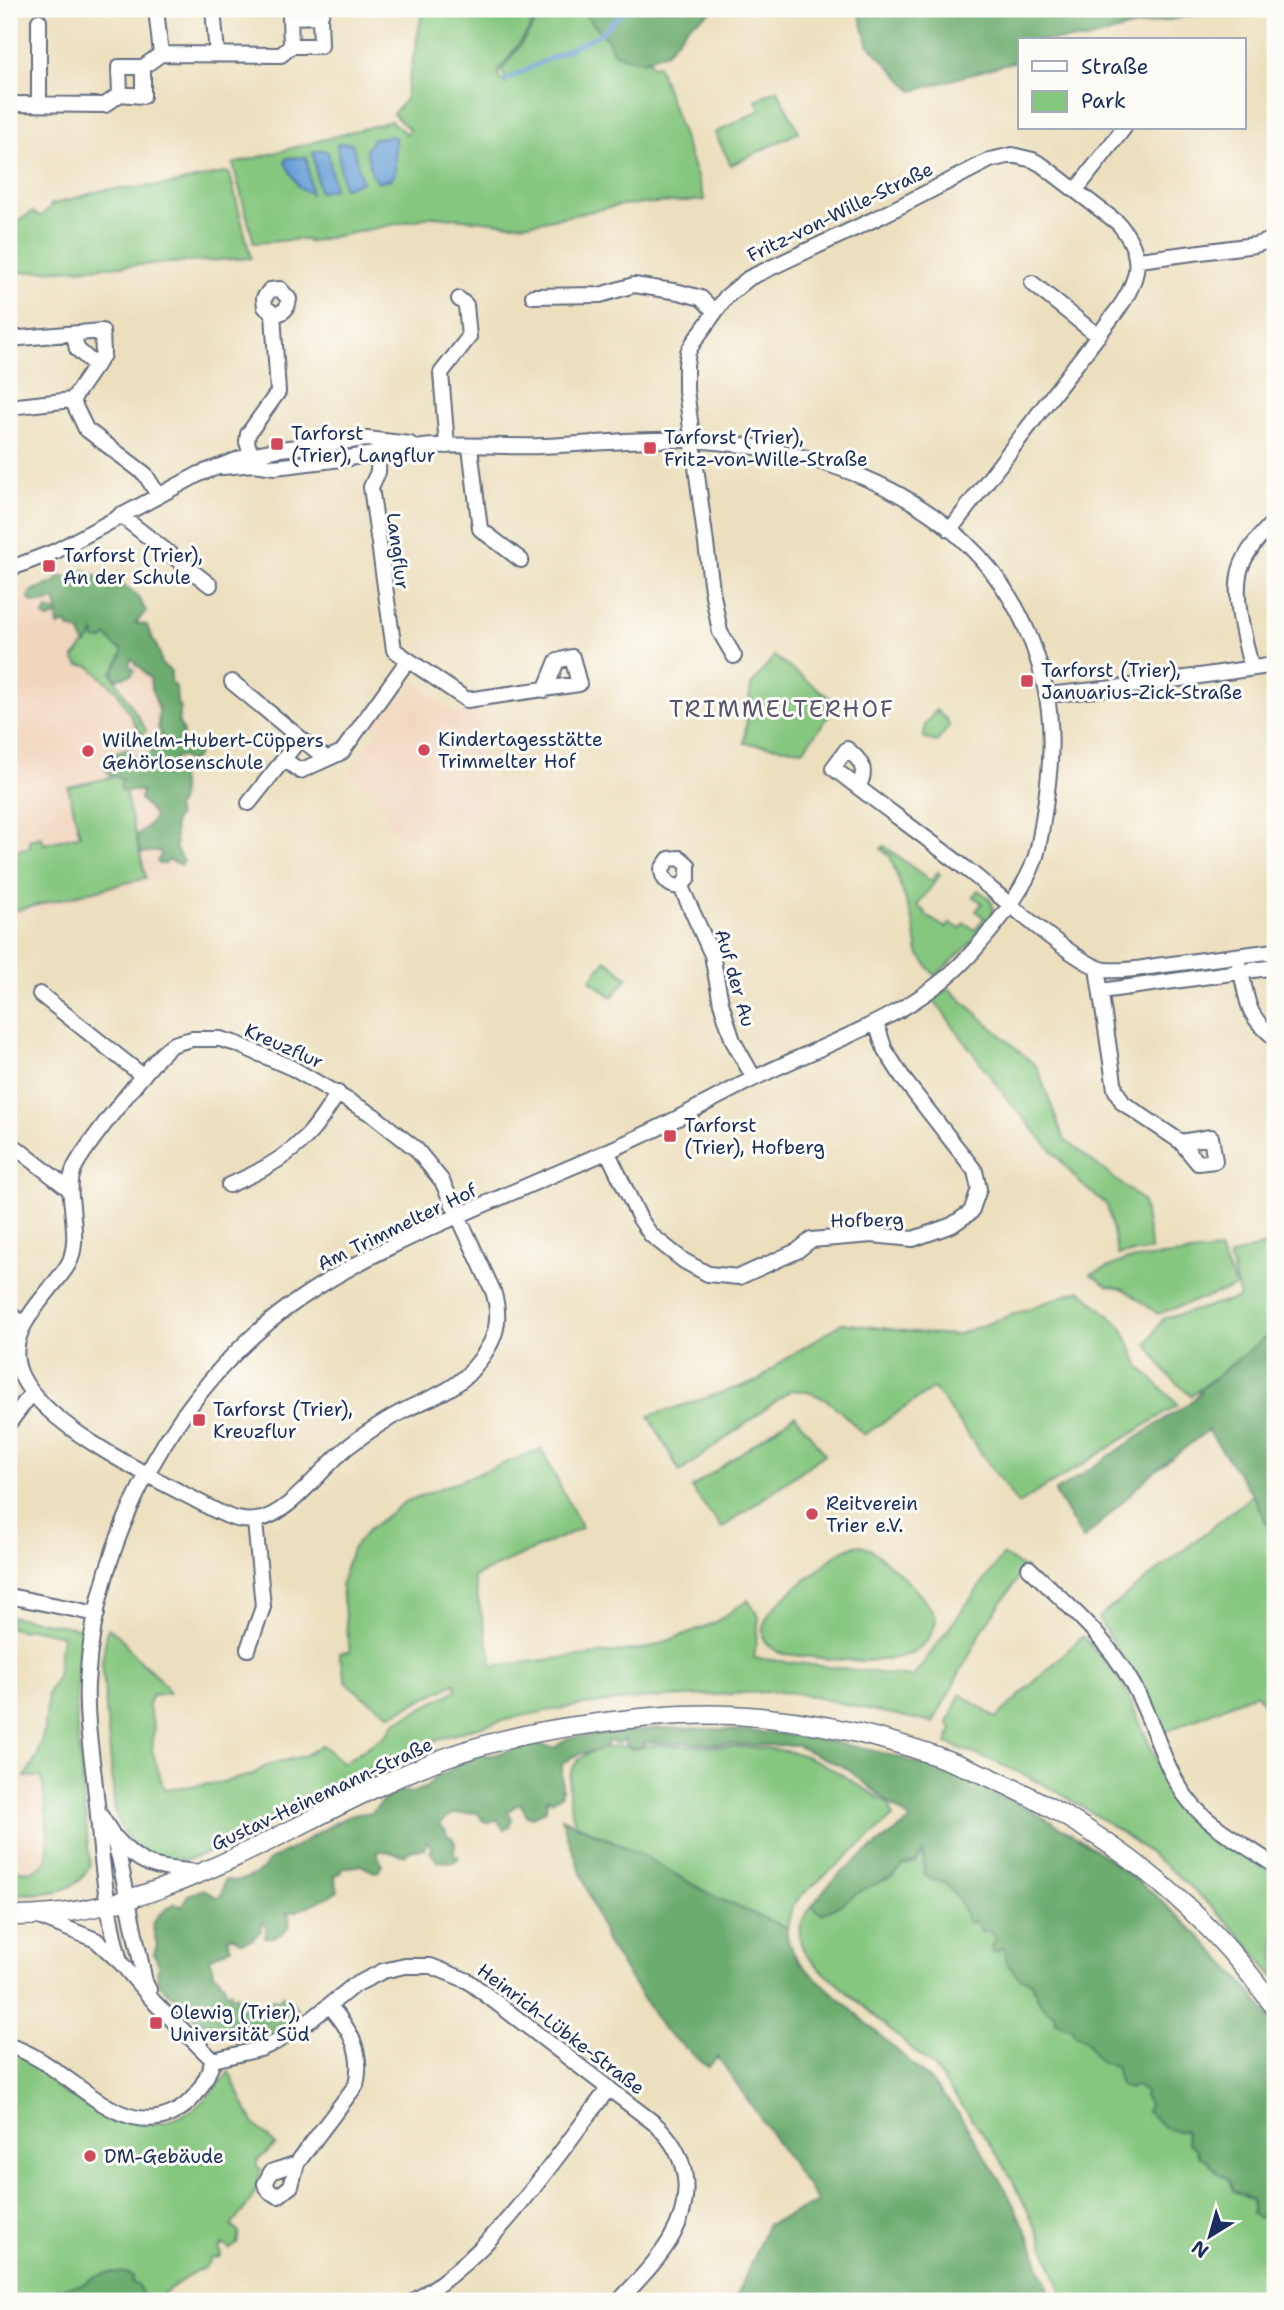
<svg xmlns="http://www.w3.org/2000/svg" width="1284" height="2310" font-family="'Shantell Sans',sans-serif">
<rect width="100%" height="100%" fill="#fdfcf7"/>
<filter id="ink" filterUnits="userSpaceOnUse"><feTurbulence type="fractalNoise" baseFrequency=".0143" numOctaves="2"/><feDisplacementMap in="SourceGraphic" scale="14" xChannelSelector="R" yChannelSelector="G"/><feConvolveMatrix kernelMatrix="1 2 1 2 8 2 1 2 1" color-interpolation-filters="sRGB"/></filter>
<filter id="wash" filterUnits="userSpaceOnUse"><feTurbulence type="fractalNoise" baseFrequency=".00686" numOctaves="4" result="noise"/><feDisplacementMap in="SourceGraphic" scale="28" xChannelSelector="R" yChannelSelector="G"/><feGaussianBlur stdDeviation="1.57" result="paint"/><feColorMatrix in="noise" values="0 0 0 0 0 0 0 0 0 0 0 0 0 0 0 0 0 1.4 0 .05"/><feComposite in="paint" operator="in"/></filter>
<g filter="url(#wash)">
<rect width="100%" height="100%" fill="#ecdfbd"/>
<path fill="#f1d5bd" d="M 13,582 L 15,588 L 30,584 L 32,591 L 36,594 L 132,604 L 171,695 L 161,780 L 176,867 L 172,876 L 9,918 L 9,583 Z
M 415,682 L 458,717 L 466,707 L 474,709 L 478,714 L 490,808 L 480,818 L 403,841 L 392,829 L 373,791 L 348,774 L 380,730 L 371,724 L 398,690 L 405,696 Z
M 9,1773 L 25,1777 L 42,1777 L 49,1841 L 46,1863 L 34,1870 L 9,1871 Z"/>
<path fill="#86c780" stroke="#507b6f" stroke-width="2" d="M 423,9 L 539,9 L 530,28 L 499,71 L 499,79 L 506,84 L 502,70 L 533,27 L 542,9 L 581,9 L 609,42 L 642,61 L 649,59 L 652,66 L 658,65 L 705,200 L 622,205 L 533,223 L 511,224 L 435,216 L 308,242 L 307,239 L 254,243 L 233,164 L 391,121 L 406,134 L 410,130 L 393,114 L 405,100 Z
M 777,89 L 799,132 L 731,165 L 715,133 L 760,110 L 756,100 Z
M 227,172 L 230,175 L 251,258 L 9,273 L 9,226 L 33,212 L 40,217 L 51,207 L 50,205 L 104,190 L 168,185 Z
M 97,631 L 109,632 L 125,651 L 117,668 L 111,672 L 146,730 L 145,732 L 142,734 L 139,731 L 117,691 L 89,666 L 79,665 L 74,660 L 74,657 C 84,649 86,637 97,631 Z
M 774,656 L 838,704 L 803,750 L 744,743 L 751,686 Z
M 936,710 L 947,720 L 949,726 L 937,742 L 924,739 L 925,725 Z
M 121,775 L 146,878 L 9,912 L 9,885 L 11,884 L 9,852 L 30,847 L 29,840 L 42,837 L 44,844 L 80,835 L 68,787 Z
M 884,846 L 931,881 L 938,872 L 940,875 L 917,906 L 926,912 L 925,915 L 946,928 L 951,923 L 960,929 L 965,923 L 975,930 L 984,918 L 976,911 L 982,903 L 973,896 L 978,890 C 986,895 994,901 993,912 C 990,928 948,965 935,976 L 918,953 L 913,921 L 890,856 L 881,849 Z
M 606,960 L 628,978 L 612,997 L 590,980 Z
M 948,988 L 1037,1067 L 1064,1139 L 1143,1201 L 1151,1250 L 1118,1255 L 1107,1205 L 1080,1183 L 1009,1101 L 933,999 Z
M 1275,1242 L 1275,1330 L 1191,1396 L 1167,1374 L 1147,1344 L 1163,1319 L 1240,1298 L 1229,1256 Z
M 1219,1250 L 1236,1287 L 1158,1314 L 1124,1289 L 1106,1285 L 1091,1274 L 1126,1260 Z
M 1080,1290 L 1122,1327 L 1140,1367 L 1178,1405 L 1018,1504 L 934,1388 L 864,1435 C 842,1413 825,1390 791,1390 L 680,1472 L 649,1416 L 758,1381 L 778,1364 L 842,1323 L 921,1333 L 956,1335 Z
M 795,1415 L 825,1454 L 722,1528 L 691,1488 Z
M 541,1449 L 582,1528 L 473,1577 L 493,1666 L 649,1648 L 714,1623 L 748,1600 L 759,1617 L 754,1658 L 913,1677 L 1003,1555 L 1025,1569 L 984,1627 L 933,1723 C 902,1716 871,1710 840,1703 C 825,1700 809,1695 794,1693 C 768,1690 740,1694 714,1695 C 600,1698 491,1713 385,1761 C 334,1784 287,1816 236,1839 C 220,1846 204,1856 187,1859 C 151,1865 124,1845 115,1812 L 102,1662 L 108,1628 C 123,1636 124,1645 135,1656 C 148,1670 162,1676 169,1693 L 152,1695 L 148,1704 L 154,1728 L 152,1750 L 164,1789 L 218,1783 L 251,1775 L 270,1764 L 304,1756 L 322,1745 L 343,1763 L 387,1734 L 394,1723 L 457,1690 L 455,1683 L 391,1715 L 361,1695 L 346,1682 L 339,1653 L 350,1652 L 341,1583 L 352,1549 L 368,1530 L 405,1502 Z
M 1253,1495 L 1275,1540 L 1275,1720 L 1256,1693 L 1158,1735 L 1138,1684 L 1098,1618 Z
M 861,1545 C 879,1550 934,1603 936,1621 C 933,1630 930,1639 923,1645 C 894,1672 820,1657 783,1654 C 733,1632 788,1593 811,1576 C 826,1564 840,1547 861,1545 Z
M 9,1616 L 78,1628 L 81,1631 L 76,1690 L 77,1727 L 90,1865 C 76,1898 39,1893 9,1894 L 9,1871 L 34,1870 L 46,1863 L 49,1841 L 42,1777 L 25,1777 L 38,1755 L 45,1727 L 48,1693 L 57,1676 L 62,1635 L 30,1628 L 24,1631 L 10,1628 Z
M 1083,1636 L 1123,1684 L 1156,1760 L 1186,1808 L 1210,1829 L 1275,1872 L 1275,1979 C 1216,1898 1124,1826 1035,1780 C 1007,1766 976,1755 947,1743 L 952,1729 L 948,1723 L 960,1694 L 996,1718 Z
M 666,1745 C 707,1748 750,1744 791,1752 C 822,1758 860,1787 887,1803 L 891,1808 L 893,1817 L 801,1896 L 792,1906 L 787,1928 L 717,1898 L 636,1852 L 575,1823 C 550,1740 604,1747 666,1745 Z
M 896,1835 L 956,1876 L 1275,2214 L 1275,2301 L 1065,2301 L 1041,2238 L 1012,2179 L 989,2142 L 933,2067 L 817,1966 C 809,1958 802,1951 800,1939 C 794,1902 870,1856 896,1835 Z
M 9,2050 C 23,2057 40,2063 53,2071 C 74,2085 92,2105 114,2117 C 123,2122 135,2124 145,2124 C 186,2123 205,2102 229,2072 L 253,2123 L 276,2145 L 257,2161 L 257,2166 L 261,2169 L 256,2189 L 250,2202 L 231,2226 L 239,2233 L 237,2244 L 230,2249 L 223,2244 L 219,2249 L 221,2255 L 218,2258 L 212,2258 L 204,2268 L 190,2275 L 152,2301 L 9,2301 Z"/>
<path fill="#6cac6e" stroke="#446e66" stroke-width="2" d="M 581,9 L 716,9 L 689,25 L 666,53 L 642,61 L 625,58 L 612,51 L 609,42 Z
M 858,9 L 1226,9 L 1127,28 L 1086,40 L 1020,40 L 1020,60 L 913,91 L 868,44 Z
M 84,570 L 110,583 L 125,586 L 137,595 L 146,611 L 136,623 L 147,625 C 150,638 162,650 161,664 L 171,671 L 171,682 L 176,687 L 177,703 L 181,708 L 178,721 L 183,731 L 182,741 L 191,742 L 198,750 L 197,757 L 189,763 L 183,757 L 176,757 L 174,760 C 179,774 187,794 176,808 L 178,816 L 174,822 L 176,850 L 184,861 L 181,865 L 169,860 L 164,864 L 159,864 L 157,861 L 161,855 L 160,851 L 141,853 L 137,841 L 138,834 C 160,816 158,819 140,799 L 142,791 L 122,791 L 120,787 L 122,779 L 110,775 L 104,768 L 106,756 L 131,747 L 131,756 L 137,756 L 141,762 L 152,751 L 157,750 L 161,733 L 158,727 L 159,711 L 150,682 L 151,679 L 139,666 L 136,666 L 135,661 L 131,659 L 129,665 L 134,670 L 132,675 L 115,679 L 113,673 L 122,654 L 122,649 L 116,647 L 107,636 L 103,640 L 94,639 L 95,632 L 87,644 L 85,644 L 79,631 L 68,628 L 67,623 L 58,626 L 57,615 L 48,619 L 44,616 L 47,609 L 59,612 L 55,600 L 41,603 L 32,602 L 29,599 L 29,594 L 34,590 L 56,582 L 57,578 L 64,576 L 70,579 Z
M 1275,1330 L 1275,1540 L 1253,1495 L 1208,1430 L 1150,1475 L 1083,1540 L 1055,1492 L 1188,1404 L 1201,1393 L 1197,1392 Z
M 658,1728 C 874,1725 1058,1789 1210,1947 C 1223,1960 1272,2014 1275,2029 C 1279,2049 1275,2073 1275,2092 C 1275,2142 1275,2191 1275,2240 L 1275,2236 C 1261,2234 1266,2225 1265,2216 L 1258,2218 L 1252,2214 L 1252,2200 L 1233,2191 L 1229,2180 L 1218,2173 L 1208,2161 L 1199,2156 L 1195,2148 L 1188,2143 L 1185,2130 C 1166,2135 1160,2121 1147,2112 L 1149,2104 L 1144,2096 L 1145,2092 L 1135,2085 L 1130,2089 L 1120,2086 L 1115,2066 L 1100,2062 L 1085,2040 L 1073,2033 L 1072,2028 L 1056,2022 L 1055,2014 C 1039,2007 1036,1998 1032,1982 L 1020,1978 L 1006,1963 L 1005,1949 L 1003,1948 L 996,1952 L 993,1952 L 992,1946 L 996,1940 L 989,1930 L 981,1931 L 975,1921 L 972,1923 L 968,1922 L 961,1903 L 944,1881 L 931,1880 L 924,1874 L 923,1852 L 916,1862 L 903,1865 C 895,1880 876,1882 863,1890 C 848,1898 838,1909 821,1914 L 812,1907 C 831,1873 880,1844 911,1820 L 846,1768 L 797,1746 L 645,1742 L 641,1748 L 632,1749 L 626,1745 L 625,1739 L 618,1744 L 609,1741 C 602,1754 591,1750 576,1755 C 572,1757 566,1761 562,1764 L 562,1794 L 552,1801 L 547,1799 L 546,1810 L 532,1817 L 527,1816 L 521,1804 L 517,1805 L 508,1811 L 512,1819 L 509,1827 L 504,1830 L 497,1819 L 489,1823 L 483,1821 L 477,1812 C 462,1816 452,1808 439,1825 L 445,1829 L 447,1835 L 452,1837 L 455,1843 L 454,1854 L 459,1857 L 454,1862 L 437,1861 L 430,1851 L 433,1848 L 426,1841 L 425,1848 L 410,1851 L 405,1855 C 395,1856 388,1848 377,1852 L 377,1855 L 383,1864 L 379,1871 L 374,1872 L 361,1865 L 342,1868 L 340,1873 L 334,1875 L 338,1891 C 325,1898 299,1913 286,1913 L 290,1917 L 289,1926 C 285,1933 274,1939 265,1937 L 267,1926 L 262,1922 L 262,1929 L 253,1939 L 242,1942 L 231,1936 L 227,1939 L 231,1948 L 209,1958 L 214,1974 L 220,1978 L 220,1982 L 224,1984 L 226,1991 L 231,1991 L 231,1996 L 236,1995 L 239,2003 L 236,2004 L 242,2009 L 246,2006 L 253,2008 L 259,2005 L 265,2005 L 272,1999 L 278,2000 L 282,1995 C 290,1998 301,2010 299,2018 L 288,2020 L 282,2029 L 270,2032 L 262,2040 L 253,2042 L 245,2033 L 233,2031 L 223,2037 L 212,2032 L 206,2032 L 202,2022 L 190,2015 L 180,2000 L 167,1992 L 159,1984 L 157,1973 L 159,1965 L 154,1954 L 157,1945 L 152,1924 L 159,1915 L 175,1903 L 181,1906 L 188,1895 L 204,1889 L 216,1897 L 221,1896 L 225,1880 C 240,1883 263,1875 269,1860 C 299,1848 324,1825 355,1814 C 360,1813 367,1813 372,1813 L 382,1801 L 400,1791 L 411,1793 L 426,1788 L 437,1775 L 446,1774 L 457,1764 L 471,1760 L 473,1756 C 480,1754 485,1756 492,1755 C 504,1754 508,1747 520,1749 L 532,1743 L 554,1748 L 568,1738 Z
M 561,1818 L 636,1852 L 717,1898 L 787,1928 C 786,1946 794,1955 805,1968 L 931,2081 L 958,2113 L 1005,2188 L 1031,2241 L 1052,2301 L 735,2301 L 767,2225 L 818,2202 L 718,2057 L 708,2067 L 663,2029 L 606,1941 Z
M 111,2272 L 127,2273 L 133,2276 L 132,2283 L 137,2284 L 141,2291 L 143,2300 L 28,2301 L 38,2296 L 44,2300 L 57,2289 L 83,2284 L 94,2277 Z"/>
<path fill="#6ba1d8" stroke="#43689b" stroke-width="2" d="M 390,136 L 395,137 L 395,174 L 391,179 L 378,182 L 372,174 L 366,150 L 373,139 Z
M 352,143 L 362,182 L 343,188 L 337,144 Z
M 322,150 L 328,152 L 334,189 L 319,192 L 313,152 Z
M 307,157 L 311,194 L 299,187 L 285,163 L 287,158 Z"/>
<g fill="none" stroke-linecap="round" stroke-linejoin="round">
<path stroke="#6ba1d8" stroke-width="4.5" d="M 506,80 L 598,35 L 627,9"/>
</g>
</g>
<g filter="url(#ink)">
<g fill="none" stroke-linecap="round" stroke-linejoin="round">
<g stroke="#646d7f" stroke-width="18">
<path id="minor" d="M 156,9 L 161,54
M 213,9 L 217,54
M 39,21 L 39,104
M 291,46 L 290,17 L 320,16
M 120,94 L 143,96 L 143,67
M 9,104 L 105,105 L 120,94 L 119,67 L 143,67 L 161,54 L 281,55 L 291,46 L 321,46 L 320,16 L 323,9
M 1076,190 L 1124,128
M 1139,260 L 1255,245 L 1275,239
M 1032,283 L 1098,336
M 533,296 L 600,295 L 634,285 L 679,292 L 701,298 L 714,311
M 74,334 L 77,349 L 96,366
M 9,339 L 102,331 L 103,355 L 72,400 L 86,429 L 145,474 L 158,495
M 9,407 L 72,400
M 379,441 L 378,472 L 371,487 L 394,650 L 467,700 L 579,684 L 572,657 L 557,661 L 545,690
M 447,446 L 441,373 L 469,337 L 466,305 L 459,299
M 470,447 L 480,529 L 521,560
M 254,464 L 247,442 L 248,434 L 278,392 L 273,313 C 282,315 288,309 289,299 L 280,289 L 270,290 L 264,298 L 265,307 L 273,313
M 120,515 L 210,585
M 9,569 L 56,551 L 199,474 L 250,455 L 280,449 L 367,439 L 410,444
M 734,656 L 720,632 L 712,590 L 686,390 L 686,365 L 688,352 L 693,343 L 726,297 L 749,278 L 881,216 L 990,160 L 1012,155 L 1033,160 L 1042,165 L 1118,223 C 1144,254 1141,276 1119,308 L 950,530
M 1251,667 C 1245,639 1234,604 1239,575 C 1242,556 1262,533 1275,520
M 232,682 L 300,738
M 1047,695 L 1124,687 L 1275,665
M 327,759 L 300,738 L 284,759 L 300,771 L 342,752 L 408,660
M 858,787 C 868,770 862,761 847,749 L 833,768 C 878,803 924,836 969,871 C 995,891 1079,967 1106,970 C 1125,972 1146,967 1164,965 C 1201,960 1238,956 1275,951
M 249,803 L 284,759
M 681,887 L 688,878 L 688,865 L 680,858 L 669,859 L 662,869 C 662,880 670,887 681,887 L 712,955 L 721,1003 L 733,1041 L 754,1078
M 1239,964 C 1249,1000 1243,1013 1275,1038
M 1097,968 L 1115,1089 L 1123,1103 L 1181,1142 L 1198,1163 L 1215,1161 L 1211,1137 L 1181,1142
M 1101,991 L 1275,967
M 40,994 L 143,1076
M 192,1039 L 220,1039 L 237,1044 L 292,1068 L 373,1115 L 416,1149 L 442,1181 L 493,1291 C 504,1325 493,1346 470,1372 C 453,1391 429,1398 407,1409 C 387,1419 367,1432 349,1446 C 322,1467 289,1516 256,1520 C 233,1524 208,1506 188,1496 C 141,1472 46,1425 22,1377 C 3,1339 35,1308 57,1280 C 62,1273 69,1266 71,1258 C 77,1241 73,1223 72,1206 C 70,1193 69,1181 74,1169 C 80,1153 157,1054 172,1045 C 178,1042 185,1041 192,1039 Z
M 9,1142 L 70,1190
M 607,1151 L 640,1219 L 651,1235 L 684,1261 L 708,1274 L 739,1277 L 797,1251 L 811,1240 L 872,1235 L 913,1239 L 952,1225 L 971,1212 L 979,1189 L 975,1171 L 905,1081 L 885,1050 L 876,1023
M 229,1185 C 256,1174 284,1159 305,1138 C 318,1126 328,1108 338,1093
M 9,1313 L 23,1324
M 9,1423 L 32,1393
M 1029,1568 C 1066,1603 1106,1637 1132,1683 C 1154,1721 1162,1767 1190,1802 C 1212,1829 1248,1846 1275,1866
M 9,1596 L 97,1614
M 248,1649 L 263,1607 L 255,1521
M 99,1813 L 111,1832 L 119,1857 L 145,1982 L 149,1990
M 116,1838 C 143,1870 161,1868 200,1872
M 39,1917 L 96,1940 L 120,1962 L 155,2003 L 213,2060
M 120,1962 C 107,1913 102,1866 98,1816 C 95,1772 85,1728 87,1683 C 95,1535 179,1381 301,1298 C 371,1250 452,1219 529,1185 C 578,1164 628,1144 676,1119 C 699,1107 723,1094 747,1082 C 825,1042 917,1018 976,948 C 997,924 1025,889 1035,859 C 1039,847 1041,832 1043,820 C 1050,776 1055,731 1045,687 C 1008,516 848,448 689,440 C 640,438 591,444 542,446 C 506,447 470,444 435,446 C 413,447 390,452 368,455 C 338,460 306,463 275,467 L 254,464 L 223,467
M 9,2046 C 64,2060 113,2139 171,2114 C 194,2104 206,2082 213,2060
M 213,2060 L 260,2049 L 276,2042 L 312,2019 L 353,1986 L 383,1971 L 405,1966 L 431,1966 L 468,1981 L 654,2123 C 670,2137 682,2156 685,2178 C 691,2230 651,2266 619,2301
M 297,2163 L 271,2172 L 265,2184 L 270,2192 L 278,2196 L 291,2186 L 297,2163 L 356,2085 C 364,2052 350,2029 329,2005
M 414,2301 C 497,2251 550,2164 609,2088"/>
</g>
<g stroke="#646d7f" stroke-width="21">
<path id="major" d="M 9,1916 C 170,1919 302,1811 447,1757 C 494,1740 541,1730 591,1724 C 646,1716 703,1711 759,1717 C 961,1736 1157,1840 1275,2008"/>
</g>
<use href="#minor" stroke="#fff" stroke-width="14"/>
<use href="#major" stroke="#fff" stroke-width="18"/>
</g>
</g>
<g fill="#d1495b" stroke="#fdfcf7" stroke-width="2.5">
<rect x="270" y="437" width="14" height="14" rx="3.5"/>
<rect x="643" y="441" width="14" height="14" rx="3.5"/>
<rect x="42" y="559" width="14" height="14" rx="3.5"/>
<rect x="1020" y="674" width="14" height="14" rx="3.5"/>
<circle cx="424" cy="750" r="7"/>
<circle cx="88" cy="751" r="7"/>
<rect x="663" y="1129" width="14" height="14" rx="3.5"/>
<rect x="192" y="1413" width="14" height="14" rx="3.5"/>
<circle cx="812" cy="1514" r="7"/>
<rect x="149" y="2016" width="14" height="14" rx="3.5"/>
<circle cx="90" cy="2156" r="7"/>
</g>
<g text-anchor="middle" dominant-baseline="central" stroke-width="6" stroke-linejoin="round" paint-order="stroke">
<g font-size="19" fill="#1b2f5e" stroke="#fdfcf7">
<text transform="translate(840 212) rotate(-26)">Fritz-von-Wille-Straße</text>
<text transform="translate(398 551) rotate(83)">Langflur</text>
<text transform="translate(735 978) rotate(74)">Auf der Au</text>
<text transform="translate(284 1046) rotate(24)">Kreuzflur</text>
<text transform="translate(867 1220) rotate(-1)">Hofberg</text>
<text transform="translate(397 1227) rotate(-26)">Am Trimmelter Hof</text>
<text transform="translate(322 1794) rotate(-25)">Gustav-Heinemann-Straße</text>
<text transform="translate(561 2029) rotate(37)">Heinrich-Lübke-Straße</text>
</g>
<g font-size="19" fill="#1b2f5e" stroke="#fdfcf7" text-anchor="start">
<text x="291" y="433">Tarforst<tspan x="291" dy="22">(Trier), Langflur</tspan></text>
<text x="664" y="437">Tarforst (Trier),<tspan x="664" dy="22">Fritz-von-Wille-Straße</tspan></text>
<text x="63" y="555">Tarforst (Trier),<tspan x="63" dy="22">An der Schule</tspan></text>
<text x="1041" y="670">Tarforst (Trier),<tspan x="1041" dy="22">Januarius-Zick-Straße</tspan></text>
<text x="438" y="739">Kindertagesstätte<tspan x="438" dy="22">Trimmelter Hof</tspan></text>
<text x="102" y="740">Wilhelm-Hubert-Cüppers<tspan x="102" dy="22">Gehörlosenschule</tspan></text>
<text x="684" y="1125">Tarforst<tspan x="684" dy="22">(Trier), Hofberg</tspan></text>
<text x="213" y="1409">Tarforst (Trier),<tspan x="213" dy="22">Kreuzflur</tspan></text>
<text x="826" y="1503">Reitverein<tspan x="826" dy="22">Trier e.V.</tspan></text>
<text x="170" y="2012">Olewig (Trier),<tspan x="170" dy="22">Universität Süd</tspan></text>
<text x="104" y="2156">DM-Gebäude</text>
</g>
<g font-size="23" letter-spacing="2" fill="#58546d" stroke="#fdfcf7">
<text x="782" y="709">TRIMMELTERHOF</text>
</g>
</g>
<rect width="1284" height="2310" fill="none" stroke="#fdfcf7" stroke-width="35"/>
<rect x="1018" y="38" width="228" height="91" fill="#fdfcf7" stroke="#a3aaba" stroke-width="2"/>
<rect x="1032" y="61" width="35" height="10" fill="#ffffff" stroke="#a3aaba" stroke-width="2"/>
<text x="1081" y="74" font-size="21" fill="#1b2f5e">Straße</text>
<rect x="1032" y="91" width="35" height="21" fill="#86c780" stroke="#a3aaba" stroke-width="2"/>
<text x="1081" y="108" font-size="21" fill="#1b2f5e">Park</text>
<g transform="translate(1210 2236) rotate(217)" stroke="#fdfcf7" stroke-width="5" paint-order="stroke">
<path d="M0-5L12 26L0 18L-12 26Z" fill="#1b2f5e"/>
<text y="-10" font-size="19" font-weight="bold" text-anchor="middle" fill="#1b2f5e">N</text>
</g>
</svg>
